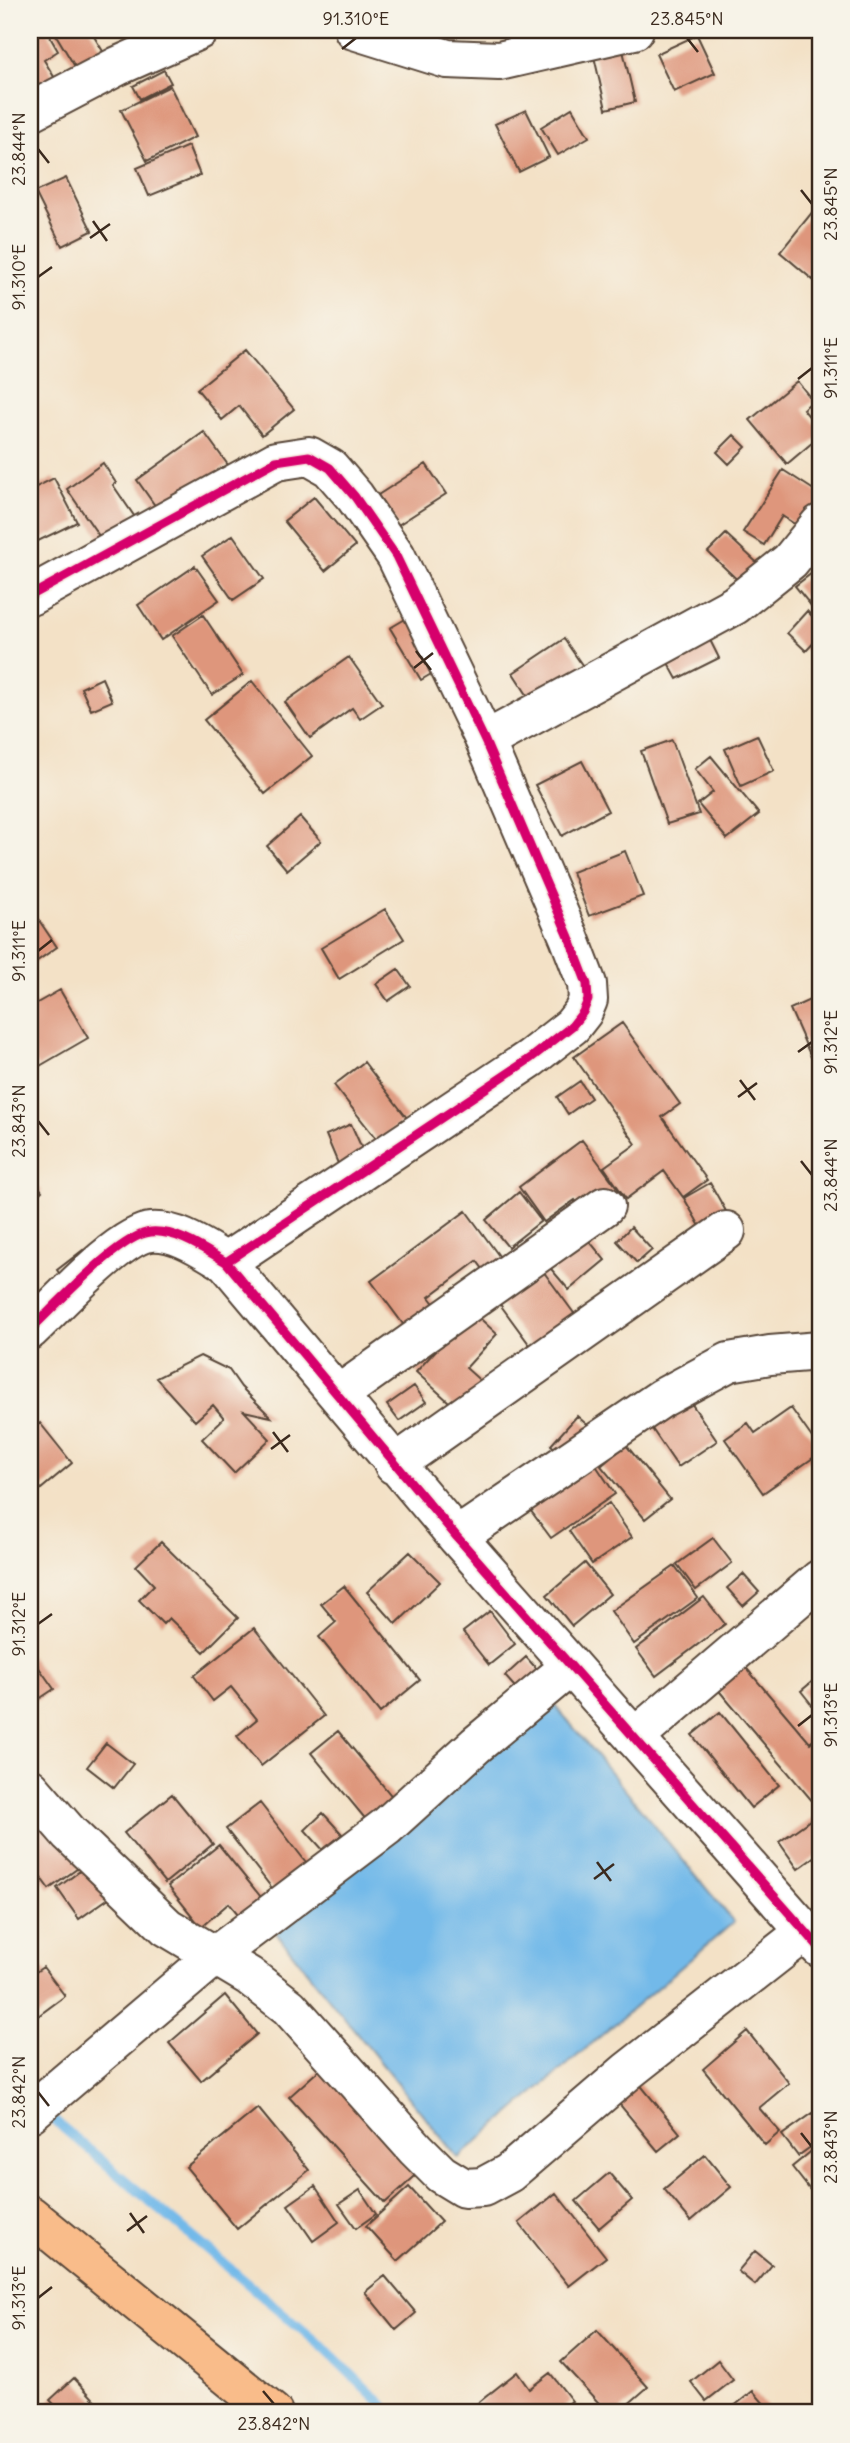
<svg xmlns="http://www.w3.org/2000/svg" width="850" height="2443" font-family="Delius,sans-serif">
<rect width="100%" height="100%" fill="#f7f3e8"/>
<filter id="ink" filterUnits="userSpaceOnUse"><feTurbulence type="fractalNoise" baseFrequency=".0143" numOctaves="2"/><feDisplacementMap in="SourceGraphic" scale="14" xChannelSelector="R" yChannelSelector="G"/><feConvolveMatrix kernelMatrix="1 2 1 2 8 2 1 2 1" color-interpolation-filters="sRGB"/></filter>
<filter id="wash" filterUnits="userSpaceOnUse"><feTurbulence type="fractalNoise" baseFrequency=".00686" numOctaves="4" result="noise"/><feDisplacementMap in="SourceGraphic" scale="28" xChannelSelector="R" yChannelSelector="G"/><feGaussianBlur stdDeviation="1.57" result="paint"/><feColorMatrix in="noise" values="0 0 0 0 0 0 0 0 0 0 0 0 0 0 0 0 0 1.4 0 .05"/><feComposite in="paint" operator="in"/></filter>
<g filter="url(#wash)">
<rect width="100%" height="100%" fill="#f3e1c6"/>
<path fill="#72b9e9" stroke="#567284" stroke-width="2" d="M 550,1699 L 734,1922 L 458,2158 L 276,1933 Z"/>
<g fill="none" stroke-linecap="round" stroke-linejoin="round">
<path stroke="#72b9e9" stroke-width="10" d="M 42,2110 L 324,2348 L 391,2413"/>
</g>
<g id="blocks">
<path fill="#de967c" d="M 30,30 L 46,30 L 58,51 L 44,60 L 60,87 L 37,100 L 30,88 Z
M 53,30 L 90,30 L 104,53 L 77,70 Z
M 697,35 L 715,73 L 674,92 L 656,54 Z
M 622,46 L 635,102 L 606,109 L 593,52 Z
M 164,70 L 171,83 L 140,99 L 133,86 Z
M 170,86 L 195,137 L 147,161 L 121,110 Z
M 572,108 L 589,137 L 558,155 L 541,127 Z
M 526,110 L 549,157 L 519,172 L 495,124 Z
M 188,146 L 200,175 L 149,196 L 137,168 Z
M 66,178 L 92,231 L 62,246 L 35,192 Z
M 818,205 L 820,207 L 820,272 L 813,280 L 780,252 Z
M 245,350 L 294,409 L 262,435 L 239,406 L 222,420 L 197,389 Z
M 797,381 L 813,401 L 803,409 L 820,430 L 820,436 L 787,464 L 750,420 Z
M 204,432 L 228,465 L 202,483 L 170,527 L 137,480 Z
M 734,435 L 746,447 L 729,464 L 717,452 Z
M 103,463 L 116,483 L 113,485 L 143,529 L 110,552 L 67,489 Z
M 426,464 L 446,494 L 398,525 L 378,495 Z
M 783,470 L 820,494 L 820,517 L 810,534 L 782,516 L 764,545 L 743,532 Z
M 54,478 L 77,522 L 30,545 L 30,490 Z
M 314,497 L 355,546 L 325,571 L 284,521 Z
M 726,534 L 765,570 L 747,589 L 708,552 Z
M 233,535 L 264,579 L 233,600 L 202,556 Z
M 195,566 L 219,600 L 161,640 L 138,605 Z
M 820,567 L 820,617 L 795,586 Z
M 419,611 L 450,663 L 421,680 L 390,628 Z
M 807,611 L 820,624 L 820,636 L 806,651 L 787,633 Z
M 203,615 L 243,675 L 212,695 L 172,636 Z
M 564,639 L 589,675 L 537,710 L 513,673 Z
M 710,640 L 719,658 L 677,679 L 667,661 Z
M 349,657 L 382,704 L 360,719 L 352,708 L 310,738 L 285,702 Z
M 102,678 L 112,701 L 91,710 L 81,688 Z
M 252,681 L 312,756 L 265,794 L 204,720 Z
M 757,735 L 774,771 L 741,786 L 725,749 Z
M 672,740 L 699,814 L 667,824 L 641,751 Z
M 711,756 L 759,814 L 727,839 L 698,804 L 713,792 L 695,769 Z
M 582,761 L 608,811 L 562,836 L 535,785 Z
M 300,817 L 321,841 L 287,870 L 267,846 Z
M 625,851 L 643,896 L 589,916 L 572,872 Z
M 30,907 L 57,947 L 30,966 Z
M 385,909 L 404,939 L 339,979 L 321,948 Z
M 398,969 L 410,986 L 388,1001 L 376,984 Z
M 60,990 L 88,1038 L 38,1067 L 30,1056 L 30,1007 Z
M 814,998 L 820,1011 L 820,1053 L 811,1057 L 790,1009 Z
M 622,1023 L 680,1104 L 662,1117 L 707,1180 L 683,1197 L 664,1171 L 626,1199 L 604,1167 L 636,1144 L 574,1057 Z
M 364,1062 L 407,1118 L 378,1141 L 334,1085 Z
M 580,1081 L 591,1098 L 568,1114 L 557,1097 Z
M 351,1124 L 365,1155 L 339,1166 L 326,1135 Z
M 582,1140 L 624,1197 L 590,1221 L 575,1200 L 544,1222 L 519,1187 Z
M 30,1176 L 42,1191 L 30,1202 Z
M 710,1183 L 736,1229 L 710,1244 L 684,1198 Z
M 519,1192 L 541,1221 L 508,1247 L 486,1220 Z
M 466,1211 L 513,1275 L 497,1288 L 477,1261 L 429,1297 L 439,1310 L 409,1332 L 371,1281 Z
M 631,1227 L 652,1250 L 637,1263 L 617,1241 Z
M 582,1232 L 605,1260 L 569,1290 L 546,1263 Z
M 83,1250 L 92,1262 L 65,1282 L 57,1270 Z
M 543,1271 L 576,1316 L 532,1348 L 499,1303 Z
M 472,1311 L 497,1334 L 466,1368 L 485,1385 L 460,1412 L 416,1372 Z
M 200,1356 L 229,1370 L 241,1387 L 271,1417 L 244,1411 L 270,1439 L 234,1473 L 202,1439 L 224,1418 L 213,1405 L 195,1421 L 156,1378 Z
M 414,1386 L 426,1402 L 399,1421 L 387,1405 Z
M 689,1400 L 717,1441 L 678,1467 L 650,1426 Z
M 791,1408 L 820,1449 L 820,1453 L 763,1493 L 725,1439 L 748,1423 L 755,1433 Z
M 577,1416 L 592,1429 L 566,1458 L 551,1445 Z
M 40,1423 L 72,1463 L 35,1494 L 30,1488 L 30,1432 Z
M 626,1445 L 670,1499 L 645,1519 L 601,1466 Z
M 593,1461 L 615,1494 L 551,1538 L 528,1507 Z
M 609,1503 L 632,1537 L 592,1564 L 569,1531 Z
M 713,1538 L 732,1563 L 696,1590 L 677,1564 Z
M 161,1542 L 238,1618 L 204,1652 L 169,1618 L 163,1624 L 139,1600 L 154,1585 L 136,1566 Z
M 410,1552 L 440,1582 L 396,1624 L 367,1592 Z
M 585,1563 L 610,1594 L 572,1626 L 547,1595 Z
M 675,1566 L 698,1598 L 634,1644 L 611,1611 Z
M 743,1574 L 759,1592 L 743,1606 L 727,1588 Z
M 344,1586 L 420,1680 L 380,1713 L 319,1637 L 336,1622 L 321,1604 Z
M 704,1597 L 725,1624 L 656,1676 L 636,1649 Z
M 490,1611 L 515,1644 L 489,1665 L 463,1632 Z
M 254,1628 L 324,1716 L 261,1766 L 237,1736 L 257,1719 L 231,1687 L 213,1701 L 194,1676 Z
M 30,1655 L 54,1689 L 30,1705 Z
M 526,1657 L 543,1676 L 522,1695 L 505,1676 Z
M 742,1663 L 810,1743 L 820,1734 L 820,1798 L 814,1803 L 715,1686 Z
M 820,1675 L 820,1715 L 801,1691 Z
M 720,1712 L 779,1785 L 751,1808 L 692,1735 Z
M 338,1731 L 395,1800 L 368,1822 L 311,1753 Z
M 106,1743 L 133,1764 L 114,1788 L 87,1767 Z
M 172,1794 L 213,1844 L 165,1883 L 124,1833 Z
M 260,1803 L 316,1875 L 282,1901 L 226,1829 Z
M 59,1813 L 92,1858 L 49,1889 L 30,1863 L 30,1835 Z
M 323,1813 L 342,1834 L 324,1851 L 305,1830 Z
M 820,1813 L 820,1853 L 798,1869 L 779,1842 Z
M 219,1845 L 269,1907 L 247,1925 L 229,1903 L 201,1927 L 168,1886 Z
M 91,1863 L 113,1895 L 79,1919 L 57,1888 Z
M 43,1967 L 65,1996 L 30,2022 L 30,1976 Z
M 225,1995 L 257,2034 L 201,2081 L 169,2043 Z
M 747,2031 L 789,2083 L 759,2108 L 780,2132 L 765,2145 L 703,2069 Z
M 327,2063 L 423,2169 L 385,2203 L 289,2097 Z
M 638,2082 L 680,2133 L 658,2151 L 616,2100 Z
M 258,2108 L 309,2170 L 237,2229 L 186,2167 Z
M 820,2108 L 820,2140 L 798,2156 L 782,2135 Z
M 820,2144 L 820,2190 L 814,2195 L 792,2167 Z
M 705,2155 L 731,2187 L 691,2221 L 664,2189 Z
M 609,2173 L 632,2200 L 599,2228 L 576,2201 Z
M 315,2186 L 339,2222 L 313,2241 L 288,2205 Z
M 409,2187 L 441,2222 L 398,2261 L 366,2226 Z
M 360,2190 L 376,2214 L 356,2228 L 339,2204 Z
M 556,2193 L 606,2257 L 569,2286 L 519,2223 Z
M 755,2251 L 772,2265 L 755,2285 L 738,2271 Z
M 385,2276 L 416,2313 L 396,2330 L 365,2292 Z
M 597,2330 L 648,2387 L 618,2413 L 608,2413 L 561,2362 Z
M 718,2360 L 733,2380 L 706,2401 L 691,2382 Z
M 517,2372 L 529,2389 L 550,2373 L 572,2401 L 555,2413 L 486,2413 L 478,2403 Z
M 74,2378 L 103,2409 L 99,2413 L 62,2413 L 50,2400 Z
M 753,2391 L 772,2413 L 730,2413 L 728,2411 Z"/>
</g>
</g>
<g filter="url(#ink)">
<use href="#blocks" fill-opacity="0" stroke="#574537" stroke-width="2"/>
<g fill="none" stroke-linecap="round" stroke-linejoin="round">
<g stroke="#574537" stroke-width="42">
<path id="minor" d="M 354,30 L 447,59 L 499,61 L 634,30
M 30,112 L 118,66 L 199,30
M 30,596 L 276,461 L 309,456 L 330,468 L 355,497 L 396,556 L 485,741 L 569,937 L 587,984 L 588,1000 L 583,1012 L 572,1026 L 531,1058 L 226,1262
M 485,741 L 735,605 L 790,561 L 820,524
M 30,1330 C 55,1307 120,1234 151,1232 C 178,1230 205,1250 226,1262 L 457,1537 L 820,1948
M 338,1395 L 605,1206
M 394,1465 L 726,1231
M 457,1537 L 662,1398 L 729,1362 L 770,1355 L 820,1351
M 634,1738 L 820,1579
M 30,1788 L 69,1833 L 167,1927 L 249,1976 L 289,2007 L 416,2149 L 441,2174 L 464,2188 L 483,2187 L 509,2173 L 628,2071 L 805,1932
M 30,2113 L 215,1956 L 387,1826 L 476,1745 L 571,1666"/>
</g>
<g stroke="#574537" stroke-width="42">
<path id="primary" d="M 30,2215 L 273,2413"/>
</g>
<use href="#minor" stroke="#fff" stroke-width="38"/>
<use href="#primary" stroke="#f9bc8a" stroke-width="38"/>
<g stroke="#f7f3e8" stroke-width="13">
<path id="cycleway" d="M 30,596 L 276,461 L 309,456 L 330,468 L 355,497 L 396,556 L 485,741 L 569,937 L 587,984 L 588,1000 L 583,1012 L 572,1026 L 531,1058 L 226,1262
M 30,1330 C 55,1307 120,1234 151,1232 C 178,1230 205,1250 226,1262 L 457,1537 L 820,1948"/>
</g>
<use href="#cycleway" stroke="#d6006c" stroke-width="9"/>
</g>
</g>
<path fill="none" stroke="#3b2a1e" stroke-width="2.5" d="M 687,38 L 698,52M 342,49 L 356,38M 38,149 L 49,163M 801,190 L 812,204M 93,221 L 107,241M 90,238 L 110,224M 38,277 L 52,267M 798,379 L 812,368M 416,651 L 431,670M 414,668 L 433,653M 38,951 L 52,940M 798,1052 L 812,1042M 740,1080 L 755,1100M 738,1097 L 757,1083M 38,1121 L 49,1135M 801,1161 L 812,1175M 273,1432 L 288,1452M 271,1449 L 290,1435M 38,1624 L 52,1614M 798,1726 L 812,1715M 597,1862 L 611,1881M 594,1879 L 614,1864M 38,2092 L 49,2106M 801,2133 L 812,2147M 130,2213 L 144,2233M 127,2231 L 147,2216M 38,2298 L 52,2287M 263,2391 L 274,2404"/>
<rect width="850" height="2443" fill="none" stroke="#f7f3e8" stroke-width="77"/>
<rect x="38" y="38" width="774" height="2366" fill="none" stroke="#3b2a1e" stroke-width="2.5"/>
<g font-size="18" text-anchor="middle" fill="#3b2a1e">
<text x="356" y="25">91.310°E</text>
<text x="687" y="25">23.845°N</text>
<text transform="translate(19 149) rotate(-90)" y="6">23.844°N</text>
<text transform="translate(831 204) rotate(-90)" y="6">23.845°N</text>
<text transform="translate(19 277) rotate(-90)" y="6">91.310°E</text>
<text transform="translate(831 368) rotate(-90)" y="6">91.311°E</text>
<text transform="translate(19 951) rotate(-90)" y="6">91.311°E</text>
<text transform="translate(831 1042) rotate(-90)" y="6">91.312°E</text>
<text transform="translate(19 1121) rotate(-90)" y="6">23.843°N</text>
<text transform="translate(831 1175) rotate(-90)" y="6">23.844°N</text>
<text transform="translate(19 1624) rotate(-90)" y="6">91.312°E</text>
<text transform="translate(831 1715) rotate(-90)" y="6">91.313°E</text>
<text transform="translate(19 2092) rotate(-90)" y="6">23.842°N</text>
<text transform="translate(831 2147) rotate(-90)" y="6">23.843°N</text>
<text transform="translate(19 2298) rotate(-90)" y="6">91.313°E</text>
<text x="274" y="2430">23.842°N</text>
</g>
</svg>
